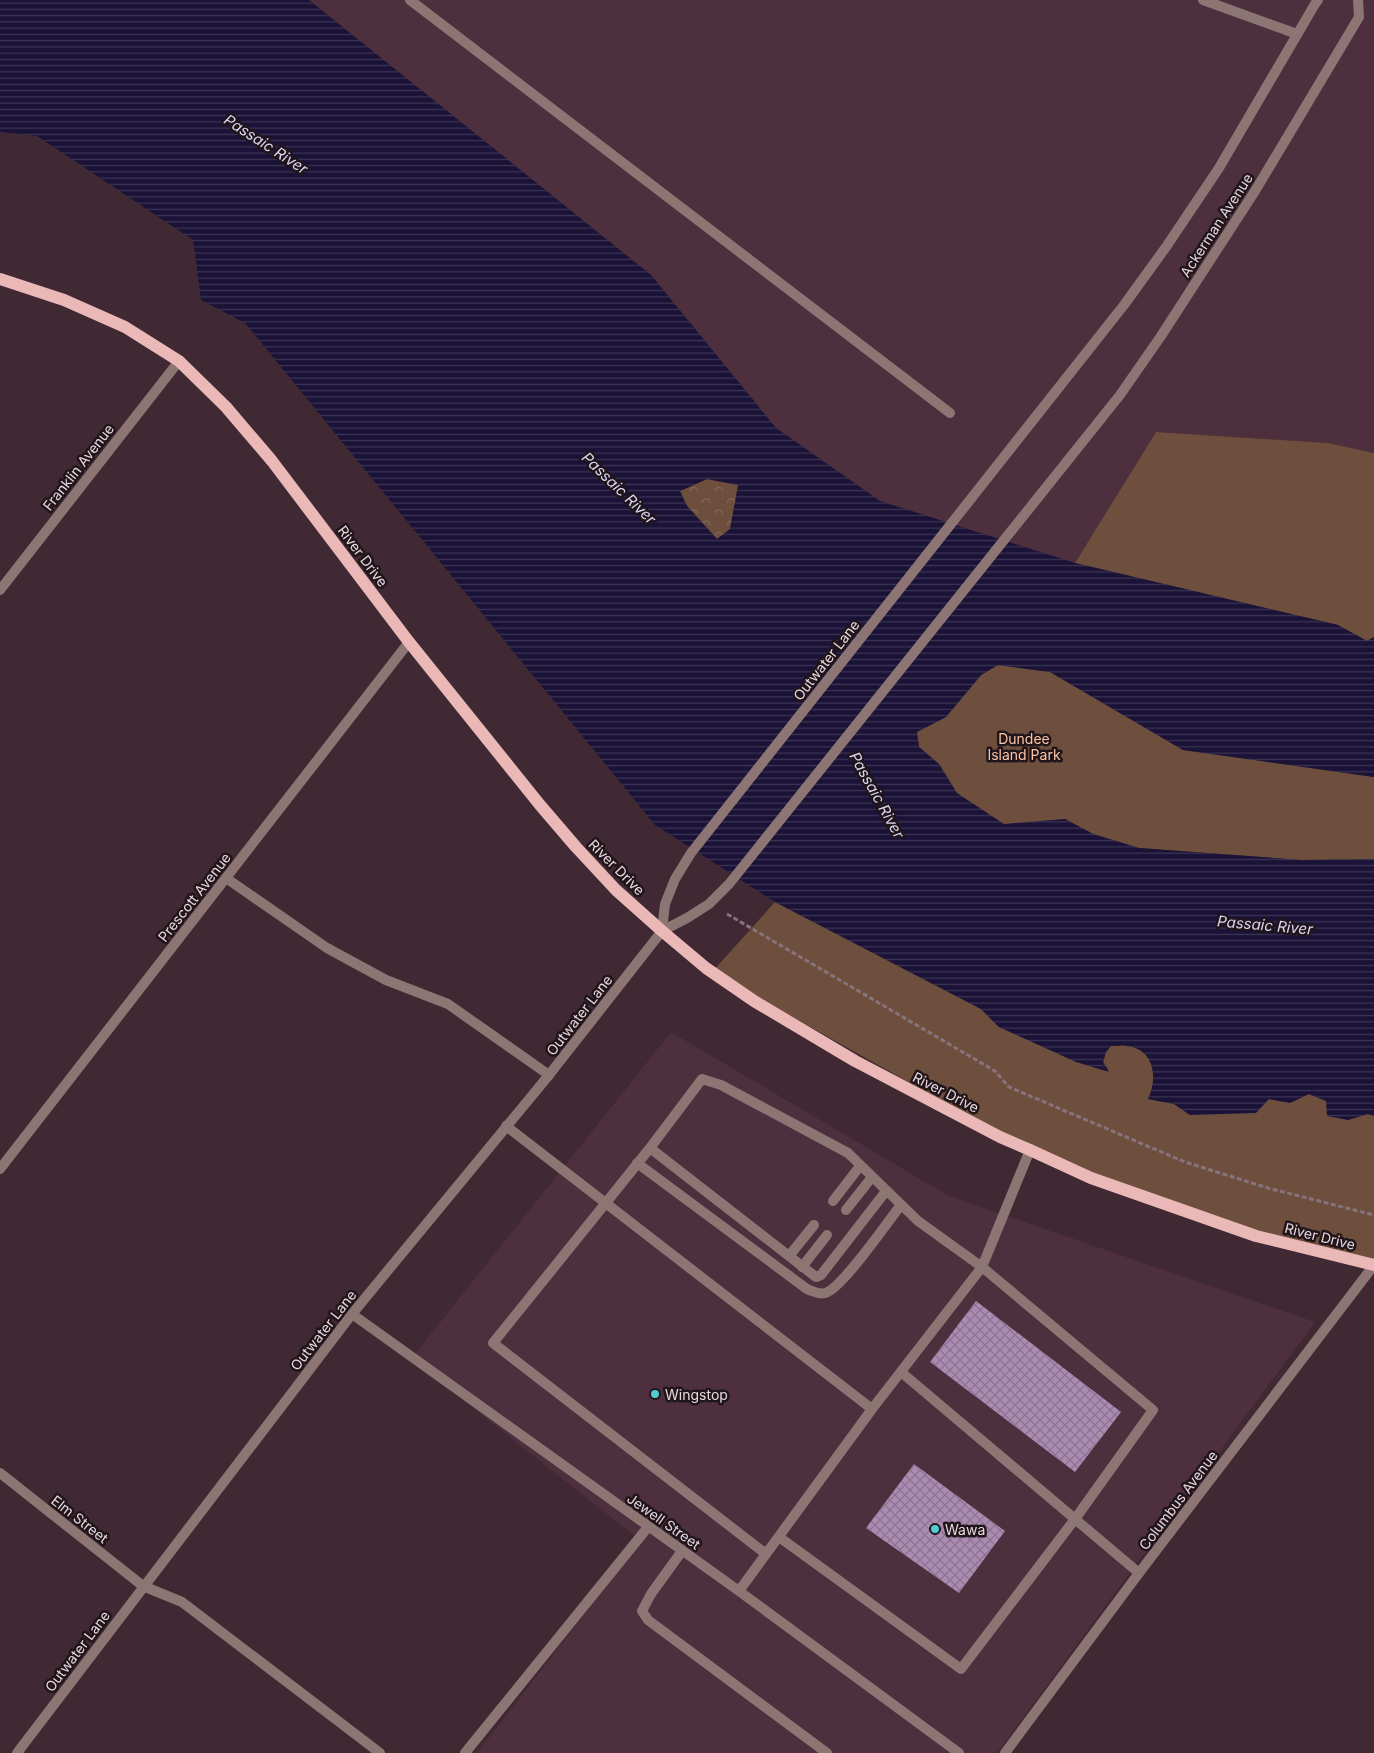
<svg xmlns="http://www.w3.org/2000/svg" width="1374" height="1753" font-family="Inter,sans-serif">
<defs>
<pattern id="forest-crowns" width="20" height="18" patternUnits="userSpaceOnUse" patternTransform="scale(1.25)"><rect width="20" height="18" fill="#6e4f3e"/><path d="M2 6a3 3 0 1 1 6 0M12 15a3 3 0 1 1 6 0" fill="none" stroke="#836859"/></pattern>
<pattern id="water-rules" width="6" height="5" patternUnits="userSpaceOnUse" patternTransform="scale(1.25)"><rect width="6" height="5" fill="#1b1337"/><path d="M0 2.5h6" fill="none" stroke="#3c3554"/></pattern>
<pattern id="building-cross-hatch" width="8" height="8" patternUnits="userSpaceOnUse" patternTransform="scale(1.25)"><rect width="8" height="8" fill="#ab8bb2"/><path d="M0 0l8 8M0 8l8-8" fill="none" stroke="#8c7491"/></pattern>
</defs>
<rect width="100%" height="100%" fill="#402933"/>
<path fill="#4d2f3e" d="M 309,0 L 1374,0 L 1374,453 L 1328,443 L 1156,432 L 1075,563 L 880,501 L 776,428 L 651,275 Z
M 671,1032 L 949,1196 L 1315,1322 L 997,1753 L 477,1753 L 641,1541 L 411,1359 Z"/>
<path fill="url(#forest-crowns)" d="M 707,479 L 739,485 L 730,530 L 717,539 L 687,506 L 680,491 Z"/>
<path fill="#6e4f3e" d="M 1156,432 L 1328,443 L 1374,453 L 1374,637 L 1367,641 L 1338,625 L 1075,563 Z
M 998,665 L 1050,672 L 1183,750 L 1374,777 L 1374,859 L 1301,860 L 1139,848 L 1093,834 L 1065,819 L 1004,825 L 957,794 L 939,764 L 919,747 L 917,732 L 946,717 L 981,675 Z
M 775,902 L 981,1009 L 999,1027 L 1109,1071 L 1103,1062 L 1106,1052 L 1111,1046 C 1116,1046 1122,1045 1127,1046 C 1155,1049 1158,1079 1148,1099 L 1174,1104 L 1190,1115 L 1269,1099 L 1290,1103 L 1309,1094 L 1326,1101 L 1348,1120 L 1368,1114 L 1374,1116 L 1374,1265 L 1256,1236 L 1030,1150 L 712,972 Z"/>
<path fill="url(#water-rules)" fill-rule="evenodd" d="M 0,0 L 309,0 L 651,275 L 776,428 L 880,501 L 1075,563 L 1338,625 L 1367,641 L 1374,637 L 1374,777 L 1183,750 L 1050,672 L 998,665 L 981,675 L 946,717 L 917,732 L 919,747 L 939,764 L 957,793 L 1004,824 L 1065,819 L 1093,834 L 1139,848 L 1301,860 L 1374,859 L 1374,1116 L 1368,1114 L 1348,1120 L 1327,1116 L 1326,1101 L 1309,1094 L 1290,1103 L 1269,1099 L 1256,1113 L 1190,1115 L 1174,1104 L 1148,1099 C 1158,1079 1155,1049 1127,1046 C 1122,1045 1116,1046 1111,1046 L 1106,1052 L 1103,1062 L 1109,1072 L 1076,1062 L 999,1027 L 981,1009 L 775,902 L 655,825 L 245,323 L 201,300 L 193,240 L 37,136 L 0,132 ZM 707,479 L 738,485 L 730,529 L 717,539 L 687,506 L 680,491 Z"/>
<path fill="url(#building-cross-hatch)" d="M 976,1301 L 1121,1412 L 1075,1472 L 930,1362 Z
M 914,1464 L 1005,1531 L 959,1593 L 866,1528 Z"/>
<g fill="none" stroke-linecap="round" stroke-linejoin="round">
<path stroke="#87737c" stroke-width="3" stroke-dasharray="5 2.5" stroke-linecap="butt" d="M 727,914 L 995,1071 L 1009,1087 L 1185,1162 L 1268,1188 L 1374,1215"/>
<path stroke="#8d7574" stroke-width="10" d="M 410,0 L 950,413
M 1203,0 L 1297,34
M 226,878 L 327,948 L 386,980 L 448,1004 L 549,1075
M 506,1126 L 872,1409 L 739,1591
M 650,1148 L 816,1277 L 821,1275 L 886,1191
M 637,1163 L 807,1289 C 812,1291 819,1295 825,1293 C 842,1289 888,1221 901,1205
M 833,1201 L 860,1166
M 846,1210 L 872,1177
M 789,1256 L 814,1225
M 802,1267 L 827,1235
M 872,1409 L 982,1267 L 1030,1150
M 779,1537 L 961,1669 L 1075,1519 L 1139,1573
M 682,1551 L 651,1594 L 642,1611 L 648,1620 L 827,1753
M 766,1554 L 493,1343 L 650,1148 L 702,1079 L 721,1085 L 848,1153 L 918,1221 L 982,1267 L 1153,1410 L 1075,1519 L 901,1372
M 143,1586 L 182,1602 L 380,1753
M 465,1753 L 648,1527"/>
<path stroke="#8d7574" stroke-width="10" d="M 0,590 L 179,361
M 0,1169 L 409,642
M 352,1314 L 739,1591 L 959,1753
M 0,1473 L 143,1586
M 1005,1753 L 1139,1573 L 1374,1265"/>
<path stroke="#8d7574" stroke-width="10" d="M 662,931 L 665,904 L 675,879 L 691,853 L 1124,305 L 1166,247 L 1219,168 L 1315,4 L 1318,0
M 17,1753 L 352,1314 L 549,1075 L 662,931 L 687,918 L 709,904 L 729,884 L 1120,395 L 1161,336 L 1255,191 L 1359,17 L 1358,0"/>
<path stroke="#eab9b7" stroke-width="12" d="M 0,279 L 64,300 L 125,327 L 179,361 L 226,407 L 272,461 L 409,642 L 540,805 L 576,847 L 616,890 L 662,931 L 706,968 L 754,1001 L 855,1061 L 1000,1137 L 1030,1150 L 1091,1178 L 1256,1236 L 1374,1265"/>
</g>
<g fill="#51ccd3" stroke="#20151a" stroke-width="2">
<circle cx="655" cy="1394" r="5"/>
<circle cx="935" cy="1529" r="5"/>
</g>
<g text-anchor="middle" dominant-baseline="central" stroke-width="5" stroke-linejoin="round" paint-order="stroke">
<g font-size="14" fill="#e7d7de" stroke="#20151a">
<text transform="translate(1216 225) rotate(-57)">Ackerman Avenue</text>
<text transform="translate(78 467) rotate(-52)">Franklin Avenue</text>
<text transform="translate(363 556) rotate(53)">River Drive</text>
<text transform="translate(826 660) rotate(-52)">Outwater Lane</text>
<text transform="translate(617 867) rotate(45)">River Drive</text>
<text transform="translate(194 897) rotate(-52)">Prescott Avenue</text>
<text transform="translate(579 1015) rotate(-52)">Outwater Lane</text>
<text transform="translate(946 1092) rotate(27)">River Drive</text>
<text transform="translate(1320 1236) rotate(14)">River Drive</text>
<text transform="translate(323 1330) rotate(-52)">Outwater Lane</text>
<text transform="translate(1178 1500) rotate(-53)">Columbus Avenue</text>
<text transform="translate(80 1519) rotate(38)">Elm Street</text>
<text transform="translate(664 1521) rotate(35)">Jewell Street</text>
<text transform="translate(77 1651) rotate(-53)">Outwater Lane</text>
</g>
<g font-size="14" fill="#fcc3a4" stroke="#20151a">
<text x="1024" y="738">Dundee<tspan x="1024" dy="16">Island Park</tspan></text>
</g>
<g font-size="14" fill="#e7d7de" stroke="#20151a" text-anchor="start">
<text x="665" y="1394">Wingstop</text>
<text x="945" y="1529">Wawa</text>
</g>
<g font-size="15" font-style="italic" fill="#dad7f3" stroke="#20151a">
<text transform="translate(266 144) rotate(33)">Passaic River</text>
<text transform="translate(619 488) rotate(44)">Passaic River</text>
<text transform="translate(877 795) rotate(61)">Passaic River</text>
<text transform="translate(1265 925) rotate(5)">Passaic River</text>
</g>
</g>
</svg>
